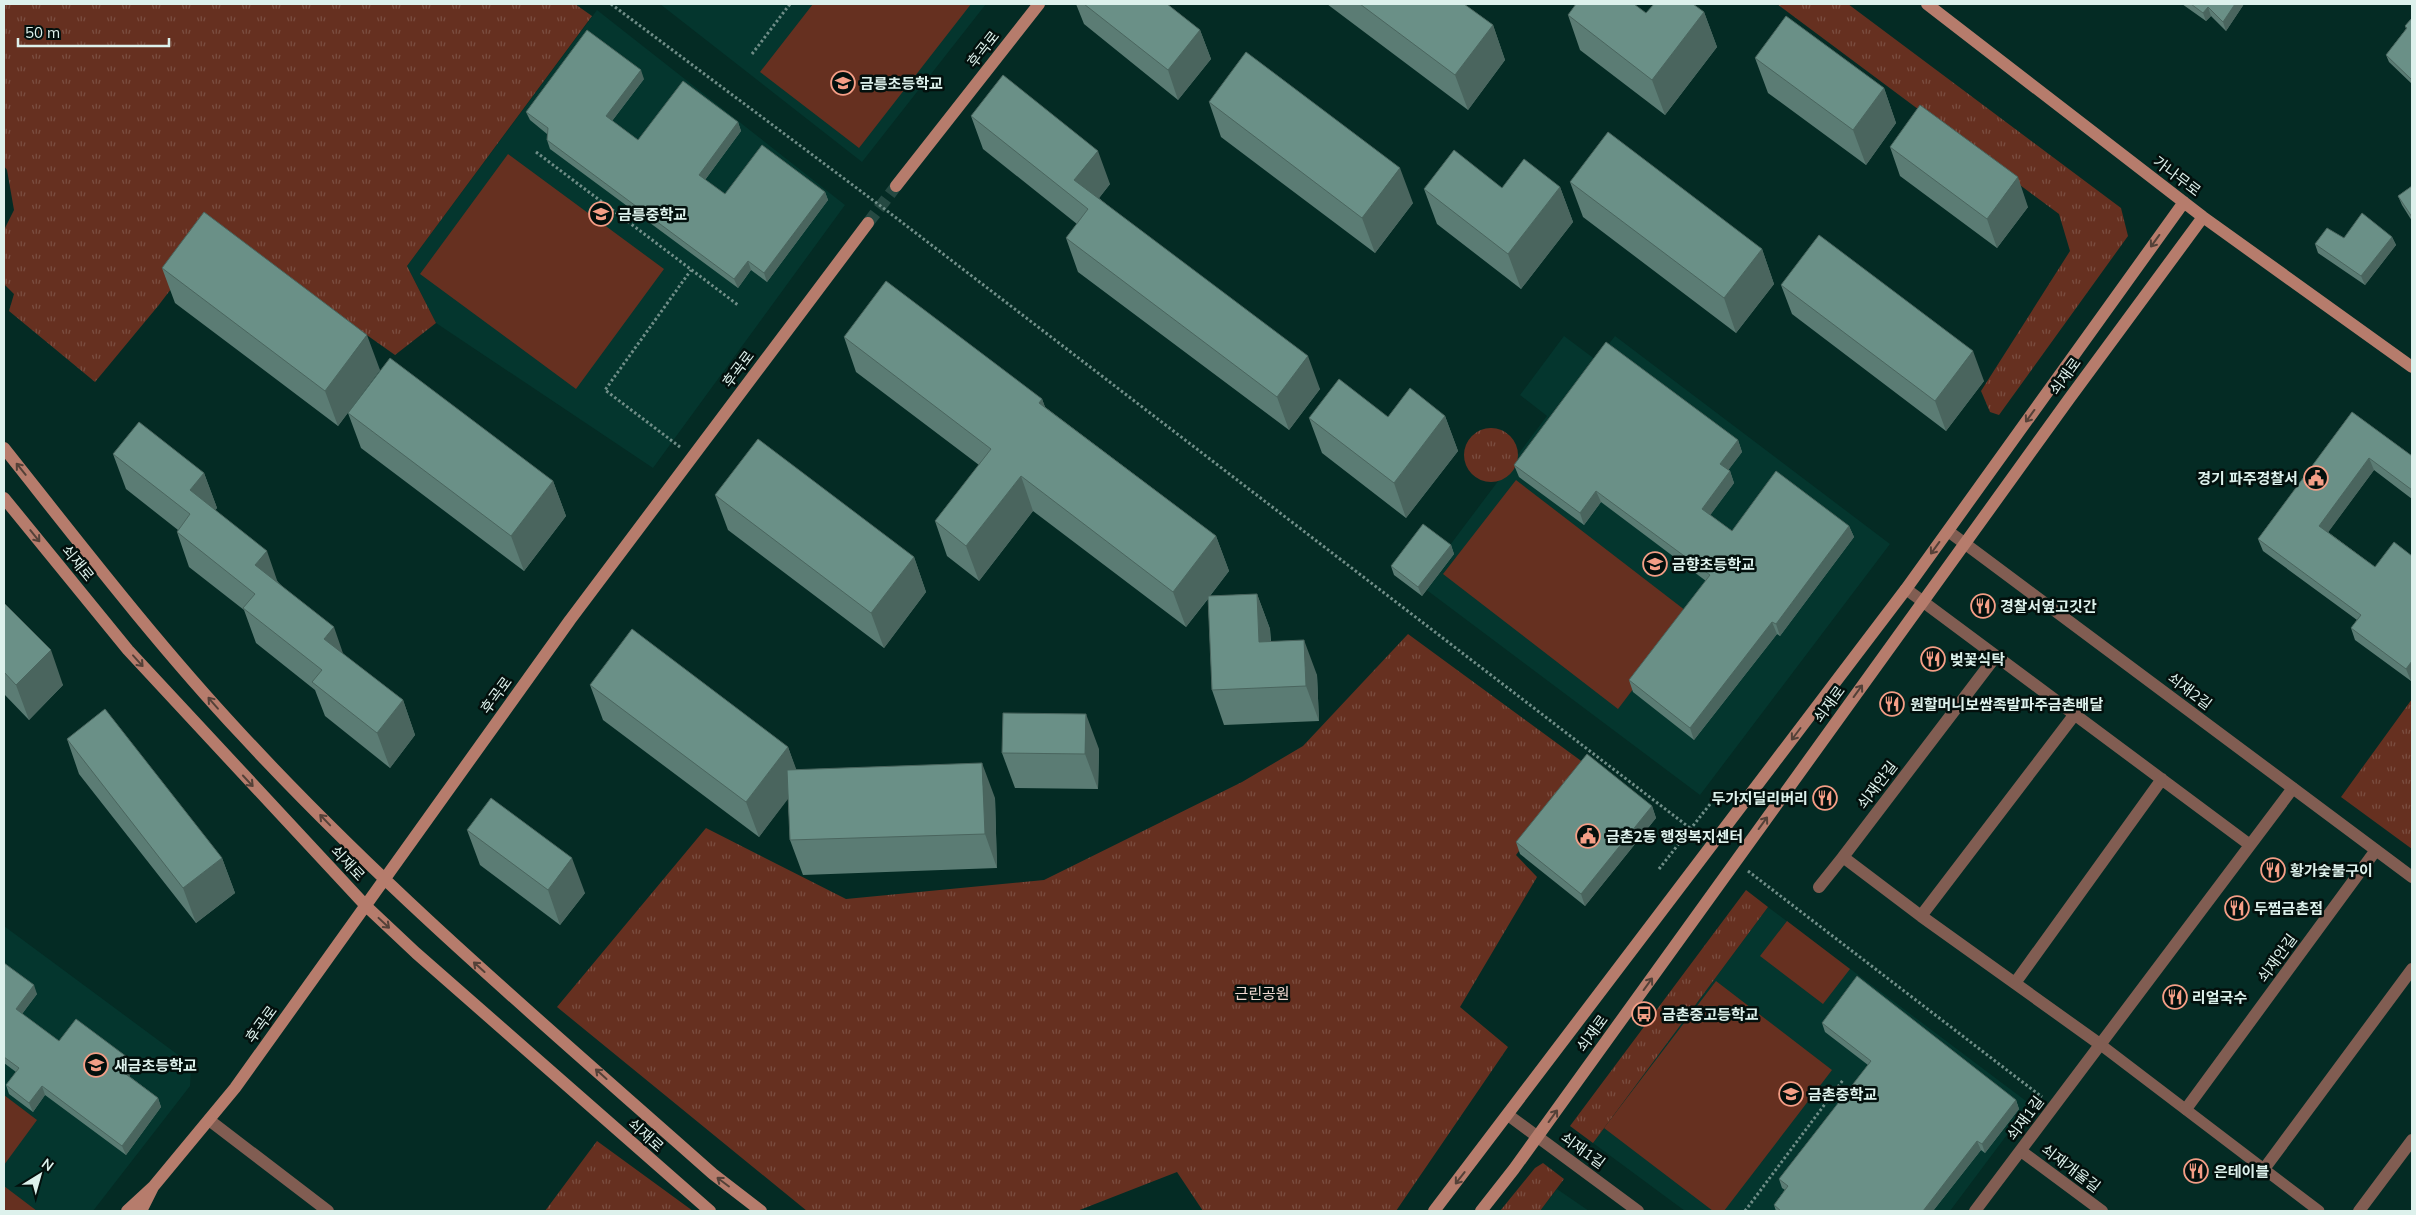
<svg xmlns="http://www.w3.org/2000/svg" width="2416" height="1215" font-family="Mulish,'Noto Sans KR',sans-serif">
<defs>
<pattern id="grass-tufts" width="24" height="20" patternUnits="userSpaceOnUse" patternTransform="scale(1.25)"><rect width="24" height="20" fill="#663020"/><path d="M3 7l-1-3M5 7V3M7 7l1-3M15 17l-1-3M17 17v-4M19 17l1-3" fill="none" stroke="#7b4e41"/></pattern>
</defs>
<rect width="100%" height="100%" fill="#042b24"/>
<path fill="#04362e" d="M 660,4 L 986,4 L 862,162 Z
M 597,10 L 845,205 L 653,468 L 436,323 L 407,266 Z
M 1564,336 L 1596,360 L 1615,336 L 1890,544 L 1700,795 L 1420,585 L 1547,416 L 1520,395 Z
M 1768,907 L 2030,1104 L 1950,1211 L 1685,1211 L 1593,1143 Z
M 4,926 L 185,1060 L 191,1070 L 190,1086 L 93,1211 L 4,1211 Z
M 1557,1189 L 1589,1211 L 1540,1211 Z"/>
<path fill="url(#grass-tufts)" d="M 4,4 L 575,4 L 592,16 L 407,266 L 436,323 L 395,355 L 217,229 L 158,306 L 95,382 L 9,311 L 14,294 L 4,284 L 4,230 L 14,210 L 7,170 L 4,166 Z
M 1777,4 L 1848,4 L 2121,208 L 2128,236 L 1999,415 L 1990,412 L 1981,391 L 2070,251 L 2059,214 Z
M1464 455a27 27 0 1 1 54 0a27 27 0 1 1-54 0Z
M 1408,634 L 1584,763 L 1516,855 L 1537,877 L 1460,1007 L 1508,1047 L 1396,1211 L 1203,1211 L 1177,1172 L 1077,1211 L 807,1211 L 557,1007 L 706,828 L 846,899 L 1044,880 L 1242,782 L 1303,746 Z
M 2412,699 L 2412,849 L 2341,797 Z
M 1746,890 L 1768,907 L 1593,1143 L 1570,1126 Z
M 597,1141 L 693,1211 L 545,1211 Z
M 1543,1163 L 1564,1179 L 1540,1211 L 1500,1211 L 1535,1168 Z"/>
<path fill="#663020" d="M 813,4 L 971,4 L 859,148 L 760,72 Z
M 508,154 L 664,269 L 576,389 L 420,274 Z
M 1516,480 L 1690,614 L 1618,709 L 1443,574 Z
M 1787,921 L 1850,969 L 1823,1004 L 1760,956 Z
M 1716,981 L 1832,1070 L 1724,1211 L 1713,1211 L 1604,1128 Z
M 4,1095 L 37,1120 L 4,1165 Z
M 4,1186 L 37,1211 L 4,1211 Z"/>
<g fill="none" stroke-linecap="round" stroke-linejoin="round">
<path stroke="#254942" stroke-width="12" stroke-dasharray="12 6" stroke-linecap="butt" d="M 868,223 L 896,186"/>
<path stroke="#708e88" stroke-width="3" stroke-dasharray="2.5 2.5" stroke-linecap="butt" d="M 611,4 L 882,207 L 1690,828
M 752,54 L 790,4
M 536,152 L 738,305
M 680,447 L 605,390 L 691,270
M 1690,828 L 1701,836
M 1659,869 L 1718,794
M 1748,871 L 2042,1097
M 1745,1211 L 1843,1080"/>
<path stroke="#815d52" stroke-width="11" d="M 2101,1045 L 2319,1211"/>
<path stroke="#815d52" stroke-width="12" d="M 1948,531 L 2412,877
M 1906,589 L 2250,845
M 1996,656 L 1843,857 L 1921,916 L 2101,1045
M 1819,887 L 1843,857
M 1921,916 L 2075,714
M 2015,983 L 2162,779
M 2186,1109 L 2376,850
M 1508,1115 L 1638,1211
M 209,1120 L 328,1211
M 2021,1151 L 2102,1211
M 2264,1169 L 2412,969
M 1975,1211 L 2293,788
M 2359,1211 L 2412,1140"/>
<path stroke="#b67c6c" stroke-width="12" d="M 1927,4 L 2203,217 L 2412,367
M 896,186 L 1039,4
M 4,448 C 81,545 157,644 242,735 C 388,893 552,1031 713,1174 L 761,1211
M 4,498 L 128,650 L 366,906 L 416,953 L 710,1211
M 153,1187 L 235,1088 L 570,620 L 868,223
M 127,1211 L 153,1187 L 141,1211
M 1434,1211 L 1906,589 L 2184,202
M 1481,1211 L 1514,1169 L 2069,399 L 2203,217"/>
</g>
<path fill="#5b7c74" d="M 1076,4 L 1167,4 L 1200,30 L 1211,59 L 1178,100 L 1084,24 Z
M 1327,4 L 1464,4 L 1493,25 L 1505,60 L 1468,110 Z
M 2182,4 L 2244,4 L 2226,31 L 2211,16 L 2206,21 Z
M 1704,12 L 1717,47 L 1665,115 L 1580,50 L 1568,15 Z
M 2412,18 L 2412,84 L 2389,62 L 2386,55 L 2406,29 L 2405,26 Z
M 1755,58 L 1884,88 L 1896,123 L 1866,165 L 1768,93 Z
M 644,79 L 612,121 L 638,140 L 738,122 L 741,131 L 705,180 L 725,194 L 825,192 L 828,200 L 767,282 L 751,270 L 738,288 L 550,149 L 547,140 L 547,134 L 530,120 L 526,112 Z
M 1209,102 L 1413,203 L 1375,253 L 1221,137 Z
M 971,116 L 1110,184 L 1099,198 L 1320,389 L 1289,430 L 1078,272 L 1066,238 L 1077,224 L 983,149 Z
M 1890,147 L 2028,207 L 1997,248 L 1900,176 Z
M 1570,182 L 1762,249 L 1774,284 L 1736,333 L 1583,217 Z
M 2412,186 L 2412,221 L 2402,205 L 2398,196 Z
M 1560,187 L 1573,222 L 1521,289 L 1437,224 L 1424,189 Z
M 2392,237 L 2396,245 L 2365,285 L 2318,253 L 2315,244 L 2344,238 Z
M 162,268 L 380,370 L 338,426 L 175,303 Z
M 1781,285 L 1984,381 L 1946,431 L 1792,314 Z
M 844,337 L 1042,399 L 1045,407 L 1216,536 L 1229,571 L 1210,596 L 1257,594 L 1270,629 L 1271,641 L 1317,675 L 1319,721 L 1224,725 L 1212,690 L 1208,599 L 1186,627 L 1033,511 L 979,581 L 947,556 L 935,521 L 979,465 L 856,372 Z
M 2352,412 L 2412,456 L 2412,499 L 2374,470 L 2328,532 L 2375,567 L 2412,556 L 2412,679 L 2411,681 L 2355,640 L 2351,628 L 2357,620 L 2263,551 L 2258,539 Z
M 348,413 L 553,481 L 566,516 L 524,571 L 361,448 Z
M 1445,416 L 1458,451 L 1406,518 L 1322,453 L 1309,418 Z
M 1738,440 L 1742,452 L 1728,470 L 1730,471 L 1734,483 L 1710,515 L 1732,531 L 1849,526 L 1854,537 L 1780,636 L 1777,634 L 1694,740 L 1633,692 L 1629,680 L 1706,581 L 1601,502 L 1584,525 L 1519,477 L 1514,465 Z
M 113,454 L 204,473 L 217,508 L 215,510 L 279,583 L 343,654 L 403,700 L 415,735 L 390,768 L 325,716 L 315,690 L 256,643 L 244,610 L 189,567 L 177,532 L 178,530 L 126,489 Z
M 715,495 L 914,557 L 926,592 L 884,648 L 728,530 Z
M 1451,545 L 1454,554 L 1422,596 L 1394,575 L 1391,566 Z
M 4,603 L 63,685 L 29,720 L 4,694 Z
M 590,685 L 788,747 L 796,770 L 995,798 L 997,868 L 803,875 L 790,840 L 788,798 L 759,837 L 603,720 Z
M 67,739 L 222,858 L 235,893 L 196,923 L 79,774 Z
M 1099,749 L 1098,789 L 1015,788 L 1002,753 Z
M 1652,806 L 1656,818 L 1585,906 L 1520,854 L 1516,842 Z
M 467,830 L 585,893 L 560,925 L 480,865 Z
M 4,963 L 37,994 L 22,1014 L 59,1041 L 134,1069 L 129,1076 L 158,1098 L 161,1107 L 126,1155 L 45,1095 L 33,1112 L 9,1094 L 6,1085 L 16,1072 L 4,1063 Z
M 1822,1023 L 2016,1100 L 2019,1109 L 1985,1153 L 1981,1150 L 1933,1211 L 1776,1211 L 1774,1205 L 1785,1190 L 1782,1188 L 1779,1179 L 1868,1065 L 1825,1032 Z"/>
<path fill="#4a655e" d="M 2235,4 L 2244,4 L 2226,31 L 2223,22 Z
M 2208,7 L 2211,16 L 2206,21 L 2203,13 Z
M 1704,12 L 1717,47 L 1665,115 L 1652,80 Z
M 1493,25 L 1505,60 L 1468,110 L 1455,75 Z
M 1200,30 L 1211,59 L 1178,100 L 1168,70 Z
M 641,70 L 644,79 L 609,125 L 606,116 Z
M 1884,88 L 1896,123 L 1866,165 L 1853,130 Z
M 738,122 L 741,131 L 702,184 L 699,175 Z
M 1098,151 L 1110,184 L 1089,211 L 1074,180 Z
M 1400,168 L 1413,203 L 1375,253 L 1362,218 Z
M 2018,177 L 2028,207 L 1997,248 L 1987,219 Z
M 1560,187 L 1573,222 L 1521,289 L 1508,254 Z
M 825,192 L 828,200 L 767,282 L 764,273 Z
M 2392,237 L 2396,245 L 2365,285 L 2361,276 Z
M 1762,249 L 1774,284 L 1736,333 L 1724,298 Z
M 748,261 L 751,270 L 738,288 L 734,279 Z
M 367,335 L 380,370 L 338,426 L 325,391 Z
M 1973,351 L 1984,381 L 1946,431 L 1935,401 Z
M 1308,356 L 1320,389 L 1289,430 L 1277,397 Z
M 1042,399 L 1055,434 L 1039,403 Z
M 1445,416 L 1458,451 L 1406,518 L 1394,483 Z
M 1738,440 L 1742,452 L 1724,476 L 1720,464 Z
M 2369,458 L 2374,470 L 2324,538 L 2319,526 Z
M 1730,471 L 1734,483 L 1706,521 L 1702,509 Z
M 204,473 L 217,508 L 203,525 L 190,490 Z
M 1021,476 L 1033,511 L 979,581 L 966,546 Z
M 553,481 L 566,516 L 524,571 L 511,536 Z
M 1596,491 L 1601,502 L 1584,525 L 1580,513 Z
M 1849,526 L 1854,537 L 1780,636 L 1776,624 Z
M 1216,536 L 1229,571 L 1186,627 L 1173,592 Z
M 1451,545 L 1454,554 L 1422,596 L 1418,587 Z
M 267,551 L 279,586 L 255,565 Z
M 914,557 L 926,592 L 884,648 L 871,613 Z
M 1257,594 L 1270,629 L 1272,677 L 1259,642 Z
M 1772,622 L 1777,634 L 1694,740 L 1690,728 Z
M 334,627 L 346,662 L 324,639 Z
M 1304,640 L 1317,675 L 1319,721 L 1306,686 Z
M 51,650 L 63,685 L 29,720 L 16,685 Z
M 2412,661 L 2412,679 L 2411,681 L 2406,669 Z
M 403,700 L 415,735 L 390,768 L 377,733 Z
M 1086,714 L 1099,749 L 1098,789 L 1085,754 Z
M 788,747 L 801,782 L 759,837 L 746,802 Z
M 982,763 L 995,798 L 997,868 L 985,834 Z
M 1652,806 L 1656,818 L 1585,906 L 1581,894 Z
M 222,858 L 235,893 L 196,923 L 183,888 Z
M 572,858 L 585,893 L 560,925 L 548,890 Z
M 34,985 L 37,994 L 19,1018 L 16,1009 Z
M 131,1060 L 134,1069 L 126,1081 L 123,1072 Z
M 42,1086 L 45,1095 L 33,1112 L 29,1103 Z
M 158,1098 L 161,1107 L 126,1155 L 122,1146 Z
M 2016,1100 L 2019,1109 L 1985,1153 L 1982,1144 Z
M 1977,1141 L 1981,1150 L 1933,1211 L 1923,1211 Z"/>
<path fill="#6a9087" stroke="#4a655e" d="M 1084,4 L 1167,4 L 1200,30 L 1168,70 Z
M 1360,4 L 1464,4 L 1493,25 L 1455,75 Z
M 1576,4 L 1634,4 L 1646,13 L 1654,4 L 1693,4 L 1704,12 L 1652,80 L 1568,15 Z
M 2191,4 L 2235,4 L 2223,22 L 2208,7 L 2203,13 Z
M 1786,16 L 1884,88 L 1853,130 L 1755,58 Z
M 2412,18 L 2412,80 L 2386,55 L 2407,28 L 2405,26 Z
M 587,30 L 641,70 L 606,116 L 638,140 L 683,81 L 738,122 L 699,175 L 725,194 L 762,145 L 825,192 L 764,273 L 748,261 L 734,279 L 547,140 L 548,128 L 526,112 Z
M 1246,52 L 1400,168 L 1362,218 L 1209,102 Z
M 1003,75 L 1098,151 L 1074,180 L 1308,356 L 1277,397 L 1066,238 L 1088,209 L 971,116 Z
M 1920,105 L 2018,177 L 1987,219 L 1890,147 Z
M 1608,132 L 1762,249 L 1724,298 L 1570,182 Z
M 1454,150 L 1502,188 L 1524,159 L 1560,187 L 1508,254 L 1424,189 Z
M 2412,186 L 2412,217 L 2398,196 Z
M 204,212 L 367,335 L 325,391 L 162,268 Z
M 2362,213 L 2392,237 L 2361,276 L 2315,244 L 2327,228 L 2344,238 Z
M 1819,235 L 1973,351 L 1935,401 L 1781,285 Z
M 886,281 L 1042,399 L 1039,403 L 1216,536 L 1173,592 L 1021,476 L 966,546 L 935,521 L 991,449 L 844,337 Z
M 1606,342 L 1738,440 L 1720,464 L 1730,471 L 1702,509 L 1732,531 L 1776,471 L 1849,526 L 1776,624 L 1772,622 L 1690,728 L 1629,680 L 1710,575 L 1596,491 L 1580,513 L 1514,465 Z
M 390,358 L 553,481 L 511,536 L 348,413 Z
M 1339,379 L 1388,417 L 1410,388 L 1445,416 L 1394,483 L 1309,418 Z
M 2352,412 L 2412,456 L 2412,490 L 2369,458 L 2319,526 L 2375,567 L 2394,542 L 2412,556 L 2412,661 L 2406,669 L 2351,628 L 2361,615 L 2258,539 Z
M 139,422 L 204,473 L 190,490 L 267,551 L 255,565 L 334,627 L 324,639 L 403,700 L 377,733 L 312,682 L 322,670 L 243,608 L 255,594 L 177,532 L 190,514 L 113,454 Z
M 758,439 L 914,557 L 871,613 L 715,495 Z
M 1423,524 L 1451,545 L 1418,587 L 1391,566 Z
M 1257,594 L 1259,642 L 1304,640 L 1306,686 L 1212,690 L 1208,596 Z
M 4,603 L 51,650 L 16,685 L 4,672 Z
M 632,629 L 788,747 L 746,802 L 590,685 Z
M 105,709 L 222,858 L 183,888 L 67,739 Z
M 1003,713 L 1086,714 L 1085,754 L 1002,753 Z
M 1587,754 L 1652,806 L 1581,894 L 1516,842 Z
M 982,763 L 985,834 L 790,840 L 787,770 Z
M 491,798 L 572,858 L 548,890 L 467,830 Z
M 4,963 L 34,985 L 16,1009 L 59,1041 L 76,1019 L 131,1060 L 123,1072 L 158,1098 L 122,1146 L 42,1086 L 29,1103 L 6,1085 L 19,1068 L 4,1057 Z
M 1857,976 L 2016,1100 L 1982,1144 L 1977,1141 L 1923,1211 L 1781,1211 L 1774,1205 L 1788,1186 L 1779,1179 L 1871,1061 L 1822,1023 Z"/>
<defs><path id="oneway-shaft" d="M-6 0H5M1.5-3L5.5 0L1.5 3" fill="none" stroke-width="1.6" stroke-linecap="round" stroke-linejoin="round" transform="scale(1.25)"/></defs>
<g stroke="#544138">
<use href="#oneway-shaft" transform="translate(2155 241) rotate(126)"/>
<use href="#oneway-shaft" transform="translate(2030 416) rotate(126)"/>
<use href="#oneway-shaft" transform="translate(21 469) rotate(-129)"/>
<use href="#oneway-shaft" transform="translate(35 536) rotate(51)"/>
<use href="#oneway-shaft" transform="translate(1935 548) rotate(126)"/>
<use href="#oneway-shaft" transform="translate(138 661) rotate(48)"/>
<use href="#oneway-shaft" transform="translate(1858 691) rotate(-54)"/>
<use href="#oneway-shaft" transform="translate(213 703) rotate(-131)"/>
<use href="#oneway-shaft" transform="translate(1796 734) rotate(127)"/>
<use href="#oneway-shaft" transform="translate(248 781) rotate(47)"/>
<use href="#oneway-shaft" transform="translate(325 820) rotate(-134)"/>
<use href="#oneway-shaft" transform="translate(1763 823) rotate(-54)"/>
<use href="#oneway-shaft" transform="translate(384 923) rotate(43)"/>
<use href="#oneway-shaft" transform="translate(479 967) rotate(-138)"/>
<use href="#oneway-shaft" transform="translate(1648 984) rotate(-54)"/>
<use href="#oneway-shaft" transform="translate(601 1074) rotate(-138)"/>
<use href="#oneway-shaft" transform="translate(1553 1116) rotate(-54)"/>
<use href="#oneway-shaft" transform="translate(1460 1178) rotate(128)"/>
<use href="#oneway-shaft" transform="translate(723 1182) rotate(-143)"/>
</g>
<defs>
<g id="school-ring" transform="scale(1.25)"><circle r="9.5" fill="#03100d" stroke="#f49e86" stroke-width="1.5"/><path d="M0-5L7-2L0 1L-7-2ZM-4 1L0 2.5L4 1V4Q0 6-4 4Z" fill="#f49e86"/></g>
<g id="civic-ring" transform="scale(1.25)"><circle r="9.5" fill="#03100d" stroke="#f49e86" stroke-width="1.5"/><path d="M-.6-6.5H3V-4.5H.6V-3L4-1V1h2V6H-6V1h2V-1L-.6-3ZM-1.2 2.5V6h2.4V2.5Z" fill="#f49e86"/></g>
<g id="restaurant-ring" transform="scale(1.25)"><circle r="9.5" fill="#03100d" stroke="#f49e86" stroke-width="1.5"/><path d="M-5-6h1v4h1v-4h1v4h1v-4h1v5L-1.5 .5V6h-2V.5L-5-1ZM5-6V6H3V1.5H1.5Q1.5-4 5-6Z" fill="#f49e86"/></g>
<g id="bus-ring" transform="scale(1.25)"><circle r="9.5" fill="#03100d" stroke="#f49e86" stroke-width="1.5"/><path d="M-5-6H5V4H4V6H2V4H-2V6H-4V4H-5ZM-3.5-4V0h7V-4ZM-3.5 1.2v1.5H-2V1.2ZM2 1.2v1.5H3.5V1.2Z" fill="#f49e86"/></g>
</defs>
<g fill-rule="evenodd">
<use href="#school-ring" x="843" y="83"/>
<use href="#school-ring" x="601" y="214"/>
<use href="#civic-ring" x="2316" y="478"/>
<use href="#school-ring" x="1655" y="564"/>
<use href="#restaurant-ring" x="1983" y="606"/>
<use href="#restaurant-ring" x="1933" y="659"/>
<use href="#restaurant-ring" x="1892" y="704"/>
<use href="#restaurant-ring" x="1825" y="798"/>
<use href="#civic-ring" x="1588" y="836"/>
<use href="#restaurant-ring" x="2273" y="870"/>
<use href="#restaurant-ring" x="2237" y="908"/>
<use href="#restaurant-ring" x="2175" y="997"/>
<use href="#bus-ring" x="1644" y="1014"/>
<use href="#school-ring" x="96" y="1065"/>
<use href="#school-ring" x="1791" y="1094"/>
<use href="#restaurant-ring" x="2196" y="1171"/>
</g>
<g text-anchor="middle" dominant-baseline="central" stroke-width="5" stroke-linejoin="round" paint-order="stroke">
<g font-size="15" fill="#ddf1ec" stroke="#03100d">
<text transform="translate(983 49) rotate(-52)">후곡로</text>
<text transform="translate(2177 176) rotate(37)">가나무로</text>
<text transform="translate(738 369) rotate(-53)">후곡로</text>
<text transform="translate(2065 376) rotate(-54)">쇠재로</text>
<text transform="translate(78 563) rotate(51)">쇠재로</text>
<text transform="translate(2190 691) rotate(37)">쇠재2길</text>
<text transform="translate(496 695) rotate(-54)">후곡로</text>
<text transform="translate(1829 704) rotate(-54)">쇠재로</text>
<text transform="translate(1877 785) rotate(-53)">쇠재안길</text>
<text transform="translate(348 863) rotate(47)">쇠재로</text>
<text transform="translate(2277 958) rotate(-54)">쇠재안길</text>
<text transform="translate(261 1024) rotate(-54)">후곡로</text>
<text transform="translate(1592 1033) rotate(-54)">쇠재로</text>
<text transform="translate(2025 1118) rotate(-53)">쇠재1길</text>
<text transform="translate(646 1135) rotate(42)">쇠재로</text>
<text transform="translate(1583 1150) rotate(36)">쇠재1길</text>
<text transform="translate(2071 1168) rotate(37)">쇠재개울길</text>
</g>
<g font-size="15" font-weight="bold" fill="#ddf1ec" stroke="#03100d" text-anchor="start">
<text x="860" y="83">금릉초등학교</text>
<text x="618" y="214">금릉중학교</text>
<text x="2298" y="478" text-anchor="end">경기 파주경찰서</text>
<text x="1672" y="564">금향초등학교</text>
<text x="2000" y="606">경찰서옆고깃간</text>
<text x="1950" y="659">벚꽃식탁</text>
<text x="1910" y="704">원할머니보쌈족발파주금촌배달</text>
<text x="1808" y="798" text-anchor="end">두가지딜리버리</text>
<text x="1606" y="836">금촌2동 행정복지센터</text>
<text x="2290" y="870">황가숯불구이</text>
<text x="2254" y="908">두찜금촌점</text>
<text x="2192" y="997">리얼국수</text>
<text x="1662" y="1014">금촌중고등학교</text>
<text x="114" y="1065">새금초등학교</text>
<text x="1808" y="1094">금촌중학교</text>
<text x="2214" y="1171">은테이블</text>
</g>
<g font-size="15" fill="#f1d9d2" stroke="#03100d">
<text x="1262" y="993">근린공원</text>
</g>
</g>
<rect width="2416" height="1215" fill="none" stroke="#ddf1ec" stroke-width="10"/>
<g transform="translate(40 1175) rotate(37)" stroke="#03100d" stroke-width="4" paint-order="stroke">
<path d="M0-4L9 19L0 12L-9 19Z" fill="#ddf1ec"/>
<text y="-8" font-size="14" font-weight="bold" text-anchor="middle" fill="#ddf1ec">N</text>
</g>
<path d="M18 38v8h151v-8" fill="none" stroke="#ddf1ec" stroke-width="2.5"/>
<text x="25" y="38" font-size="15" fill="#ddf1ec" stroke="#03100d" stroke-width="4" paint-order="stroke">50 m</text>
</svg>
